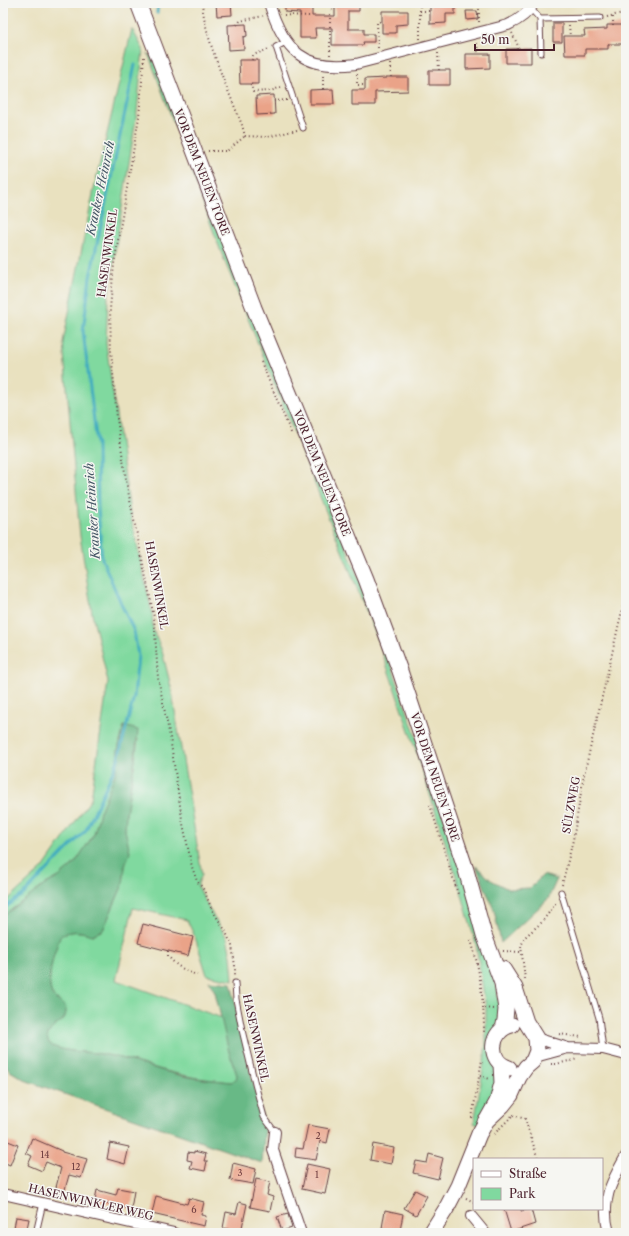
<svg xmlns="http://www.w3.org/2000/svg" width="629" height="1236" font-family="'Libre Caslon Text',serif">
<rect width="100%" height="100%" fill="#f6f6f2"/>
<filter id="ink" filterUnits="userSpaceOnUse"><feTurbulence type="fractalNoise" baseFrequency=".025" numOctaves="2"/><feDisplacementMap in="SourceGraphic" scale="8" xChannelSelector="R" yChannelSelector="G"/><feConvolveMatrix kernelMatrix="1 2 1 2 8 2 1 2 1" color-interpolation-filters="sRGB"/></filter>
<filter id="wash" filterUnits="userSpaceOnUse"><feTurbulence type="fractalNoise" baseFrequency=".012" numOctaves="4" result="noise"/><feDisplacementMap in="SourceGraphic" scale="16" xChannelSelector="R" yChannelSelector="G"/><feGaussianBlur stdDeviation="0.9" result="paint"/><feColorMatrix in="noise" values="0 0 0 0 0 0 0 0 0 0 0 0 0 0 0 0 0 1.4 0 .05"/><feComposite in="paint" operator="in"/></filter>
<g filter="url(#wash)">
<rect width="100%" height="100%" fill="#e9e1bf"/>
<path fill="#80d99f" stroke="#657c65" d="M 132,29 L 143,49 L 137,112 L 108,297 L 106,343 L 130,513 L 152,613 L 153,629 L 162,651 L 171,687 L 202,875 L 198,883 L 198,886 L 208,907 L 227,938 L 231,956 L 233,980 L 207,975 L 195,937 L 187,920 L 133,908 L 116,980 L 222,1018 L 229,1052 L 237,1075 L 236,1081 L 231,1082 C 215,1080 199,1079 183,1075 C 153,1069 125,1057 95,1053 C 84,1052 57,1051 50,1044 C 40,1032 62,1023 64,1018 C 66,1016 66,1011 65,1009 C 63,1003 56,1001 53,996 C 44,982 55,949 61,934 C 72,930 81,931 92,935 L 103,930 L 123,884 L 125,866 L 129,852 L 125,830 L 126,812 L 134,767 L 138,739 L 124,726 L 118,750 L 116,772 L 100,812 L 94,834 L 75,863 L 59,877 L 46,884 L 3,916 L 3,904 L 43,868 L 91,799 L 108,682 L 92,613 L 80,536 L 63,342 L 95,184 Z
M 148,53 L 154,59 L 382,638 L 495,966 L 501,1028 L 501,1074 L 481,1126 L 474,1123 L 482,1077 L 486,1044 L 486,1008 L 476,945 L 462,895 L 416,751 L 378,640 L 221,252 Z"/>
<path fill="#68b986" stroke="#596c58" d="M 124,726 L 138,730 L 134,767 L 126,812 L 125,830 L 130,852 L 125,866 L 123,884 L 103,930 L 92,935 C 81,931 72,930 61,935 C 55,949 44,982 53,996 C 56,1001 64,1003 66,1009 C 66,1011 66,1016 64,1018 C 62,1023 40,1032 50,1044 C 57,1051 84,1052 95,1053 C 125,1057 153,1069 183,1076 C 199,1079 215,1080 231,1082 L 236,1080 L 237,1075 L 229,1052 L 215,992 L 209,981 L 231,983 L 249,1066 L 265,1126 L 262,1163 L 27,1081 L 10,1071 L 3,1060 L 3,916 L 46,884 L 59,877 L 75,863 L 94,834 L 100,812 L 116,772 L 118,750 Z
M 476,866 L 491,880 L 508,889 L 530,888 L 543,875 L 557,879 L 548,899 L 501,943 L 494,910 Z"/>
<g fill="none" stroke-linecap="round" stroke-linejoin="round">
<path stroke="#41acbf" stroke-width="3" d="M 157,13 L 158,3
M 3,909 L 24,894 L 86,830 L 117,763 L 134,697 L 138,656 L 134,631 L 123,608 L 102,559 L 98,508 L 97,445 L 83,331 L 90,277 L 135,65"/>
</g>
<g id="blocks">
<path fill="#eaa388" d="M 216,3 L 231,3 L 232,15 L 217,16 Z
M 285,3 L 312,3 L 312,16 L 335,16 L 335,3 L 359,3 L 359,11 L 348,11 L 348,29 L 364,29 L 364,34 L 374,34 L 374,42 L 363,42 L 364,45 L 332,45 L 332,28 L 315,28 L 316,38 L 300,38 L 300,13 L 285,12 Z
M 430,3 L 455,3 L 455,14 L 446,14 L 446,23 L 430,24 Z
M 382,11 L 408,11 L 408,24 L 396,25 L 396,33 L 382,33 Z
M 466,11 L 477,11 L 478,19 L 467,20 Z
M 553,23 L 562,23 L 562,42 L 553,42 Z
M 246,24 L 247,36 L 243,37 L 244,49 L 229,50 L 228,25 Z
M 607,25 L 626,25 L 626,44 L 608,44 L 608,49 L 585,49 L 585,55 L 565,55 L 564,36 L 585,36 L 584,30 L 607,29 Z
M 531,48 L 531,63 L 506,63 L 506,49 Z
M 466,54 L 490,54 L 490,68 L 466,69 Z
M 239,60 L 258,60 L 258,84 L 240,84 Z
M 429,70 L 450,70 L 450,85 L 429,85 Z
M 386,77 L 408,77 L 408,91 L 375,92 L 375,105 L 352,105 L 352,90 L 365,90 L 365,79 L 386,78 Z
M 333,89 L 334,104 L 310,104 L 310,90 Z
M 274,95 L 275,114 L 257,115 L 256,96 Z
M 143,924 L 193,937 L 188,956 L 138,943 Z
M 308,1125 L 330,1129 L 327,1143 L 320,1141 L 316,1160 L 295,1157 L 296,1148 L 303,1149 Z
M 32,1138 L 62,1151 L 62,1152 L 87,1159 L 81,1178 L 69,1175 L 64,1193 L 55,1191 L 61,1168 L 46,1162 L 42,1171 L 28,1165 L 32,1156 L 26,1153 Z
M 3,1139 L 18,1145 L 10,1165 L 3,1162 Z
M 110,1143 L 129,1147 L 125,1164 L 107,1159 Z
M 373,1144 L 394,1148 L 391,1164 L 370,1160 Z
M 194,1151 L 206,1154 L 204,1161 L 207,1161 L 205,1171 L 190,1168 L 192,1161 L 187,1160 L 188,1152 L 194,1153 Z
M 429,1154 L 443,1158 L 438,1179 L 413,1173 L 416,1161 L 427,1163 Z
M 233,1163 L 256,1169 L 253,1184 L 230,1180 Z
M 307,1164 L 330,1169 L 325,1194 L 302,1189 Z
M 256,1179 L 270,1182 L 267,1195 L 273,1197 L 270,1211 L 250,1207 Z
M 118,1188 L 134,1191 L 131,1209 L 95,1200 L 97,1190 L 116,1195 Z
M 415,1190 L 427,1196 L 416,1215 L 404,1208 Z
M 156,1196 L 187,1204 L 189,1198 L 204,1202 L 201,1215 L 206,1216 L 204,1226 L 152,1214 Z
M 239,1202 L 247,1204 L 241,1232 L 223,1228 L 226,1212 L 236,1214 Z
M 504,1209 L 521,1209 L 521,1211 L 531,1209 L 535,1224 L 511,1232 Z
M 385,1210 L 403,1214 L 400,1231 L 382,1228 Z
M 288,1214 L 292,1228 L 282,1231 L 277,1217 Z
M 16,1217 L 29,1219 L 26,1233 L 13,1233 Z"/>
</g>
</g>
<g filter="url(#ink)">
<use href="#blocks" fill-opacity="0" stroke="#623c41" stroke-width="1"/>
<g fill="none" stroke-linecap="round" stroke-linejoin="round">
<g stroke="#623c41" stroke-width="7">
<path id="lane" d="M 531,9 L 540,19 L 541,53
M 540,19 L 600,18
M 286,42 L 276,47 L 303,128
M 561,892 L 599,1018 L 603,1049
M 235,983 L 236,999 L 242,1030 L 255,1084 L 264,1117 L 275,1132
M 36,1233 L 43,1203"/>
</g>
<g stroke="#623c41" stroke-width="12">
<path id="street" d="M 269,3 C 284,51 304,71 356,64 L 508,25 C 519,20 528,14 534,3
M 536,1038 L 568,1048 L 603,1049 L 626,1055
M 535,1057 L 568,1048
M 275,1132 L 273,1150 L 301,1233
M 3,1194 L 174,1233
M 471,1216 L 485,1233
M 609,1233 C 600,1202 611,1182 626,1156"/>
</g>
<g stroke="#623c41" stroke-width="17">
<path id="secondary" d="M 138,3 L 254,308 L 366,579 L 400,671 L 466,870 L 484,935 L 502,983 L 506,1009 L 505,1020 L 503,1029
M 509,1068 C 487,1062 489,1030 512,1025
M 485,1122 L 503,1105 L 511,1095 L 519,1077 L 526,1067 L 533,1061 L 537,1051 L 536,1038 L 526,1022 L 515,988 L 503,969
M 431,1233 L 446,1209 L 458,1186 L 479,1134 L 497,1102 L 502,1083 L 501,1064"/>
</g>
<path stroke="#623c41" stroke-width="2" stroke-dasharray="1 3" stroke-linecap="butt" d="M 202,3 C 206,43 227,87 242,125 L 245,136 L 267,137 L 297,130
M 420,11 L 430,11
M 284,15 L 311,16
M 607,17 L 626,12
M 479,22 L 479,4 L 483,5
M 237,25 L 240,21 L 263,16
M 569,25 L 570,36
M 613,26 L 613,15
M 512,33 L 519,48
M 420,39 L 420,3
M 477,43 L 478,54
M 378,48 L 377,22 L 382,21
M 438,53 L 439,70
M 330,55 L 330,9 L 335,10
M 144,57 L 139,117 L 114,264 L 110,309 L 111,350 L 117,419 L 127,486 L 154,617 L 158,678 L 170,737 L 182,819 L 192,867 L 197,881 L 204,890 L 212,910 L 225,930 L 232,946 L 235,966 L 235,977
M 252,60 L 253,55 L 269,49
M 390,64 L 391,77
M 357,74 L 357,85 L 365,85
M 251,84 L 253,92 L 271,91 L 281,87
M 323,89 L 323,75
M 274,101 L 287,100
M 208,151 L 227,151 L 245,136
M 261,362 L 292,435
M 430,805 L 458,894
M 562,885 L 573,840 L 584,775 L 626,593
M 471,940 C 480,970 484,1002 484,1033
M 168,951 L 168,956 C 176,966 185,971 197,975
M 503,951 L 521,952
M 525,979 L 521,946 L 525,937 L 541,923 L 551,910 L 556,902
M 484,1008 L 494,1009
M 559,1034 L 581,1037
M 551,1064 L 556,1064 L 578,1059
M 480,1076 L 490,1079
M 513,1115 L 525,1119 L 538,1159
M 472,1118 L 482,1059
M 494,1134 L 512,1116
M 466,1198 L 474,1202"/>
<use href="#lane" stroke="#fff" stroke-width="5"/>
<use href="#street" stroke="#fff" stroke-width="10"/>
<use href="#secondary" stroke="#fff" stroke-width="15"/>
</g>
</g>
<g text-anchor="middle" dominant-baseline="central" stroke-width="3" stroke-linejoin="round" paint-order="stroke">
<g font-size="9" fill="#724042">
<text x="318" y="1135">2</text>
<text x="45" y="1154">14</text>
<text x="76" y="1166">12</text>
<text x="240" y="1172">3</text>
<text x="317" y="1174">1</text>
<text x="194" y="1209">6</text>
</g>
<g font-size="11" fill="#4a1f2b" stroke="#f6f6f2">
<text transform="translate(202 172) rotate(69)">VOR DEM NEUEN TORE</text>
<text transform="translate(107 253) rotate(-82)">HASENWINKEL</text>
<text transform="translate(322 473) rotate(68)">VOR DEM NEUEN TORE</text>
<text transform="translate(157 585) rotate(80)">HASENWINKEL</text>
<text transform="translate(435 777) rotate(72)">VOR DEM NEUEN TORE</text>
<text transform="translate(571 805) rotate(-80)">SÜLZWEG</text>
<text transform="translate(256 1038) rotate(78)">HASENWINKEL</text>
<text transform="translate(91 1202) rotate(13)">HASENWINKLER WEG</text>
</g>
<g font-size="12" font-style="italic" fill="#465766" stroke="#f6f6f2">
<text transform="translate(100 188) rotate(-78)">Kranker Heinrich</text>
<text transform="translate(92 511) rotate(-94)">Kranker Heinrich</text>
</g>
</g>
<rect width="629" height="1236" fill="none" stroke="#f6f6f2" stroke-width="16"/>
<rect x="473" y="1158" width="130" height="52" fill="#f6f6f2" stroke="#b1a0a2"/>
<rect x="481" y="1171" width="20" height="6" fill="#ffffff" stroke="#b1a0a2"/>
<text x="509" y="1178" font-size="12" fill="#4a1f2b">Straße</text>
<rect x="481" y="1188" width="20" height="12" fill="#80d99f" stroke="#b1a0a2"/>
<text x="509" y="1198" font-size="12" fill="#4a1f2b">Park</text>
<path d="M475 44v6h79v-6" fill="none" stroke="#4a1f2b" stroke-width="2"/>
<text x="481" y="44" font-size="12" fill="#4a1f2b" stroke="#f6f6f2" stroke-width="3" paint-order="stroke">50 m</text>
</svg>
